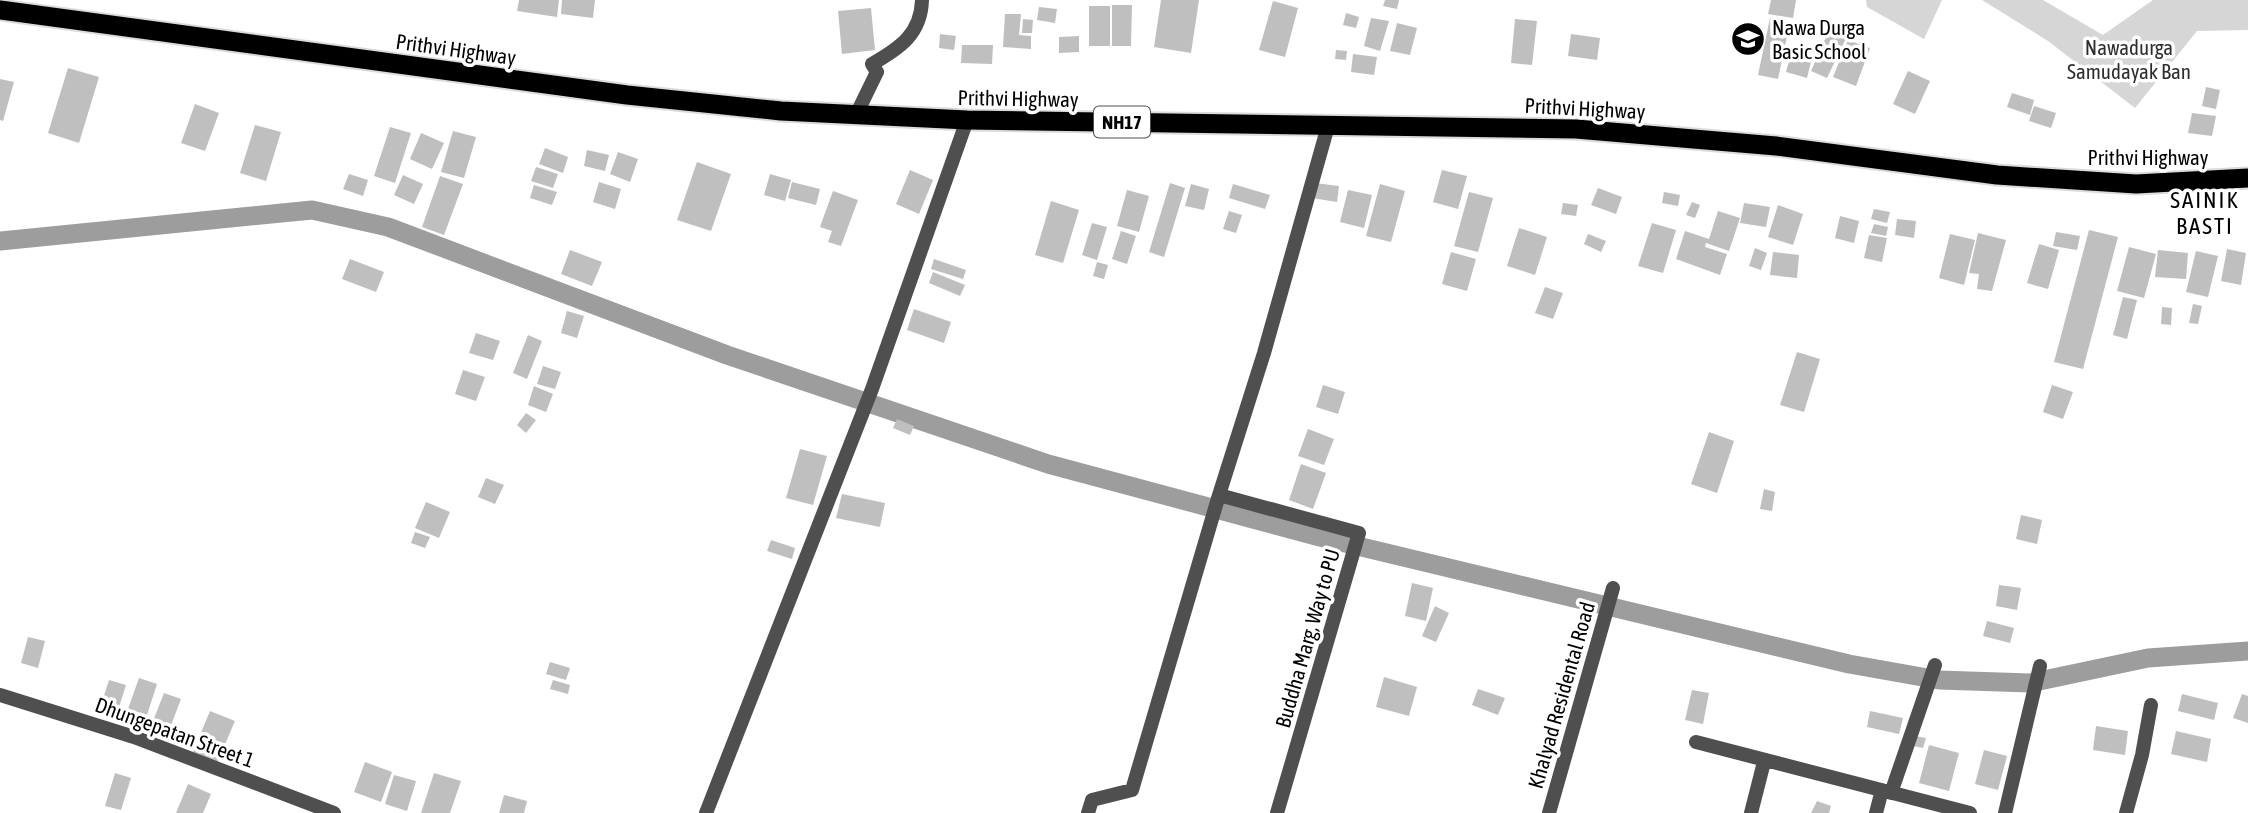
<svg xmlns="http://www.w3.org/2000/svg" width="2248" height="813" font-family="'Asap Condensed',sans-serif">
<rect width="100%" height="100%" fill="#fff"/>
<path fill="#d6d6d6" d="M 1866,0 L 1942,0 L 1924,39 L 1867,7 Z
M 1982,0 L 2043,0 L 2103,35 L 2153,0 L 2248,0 L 2248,30 L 2197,31 L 2135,108 L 2048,41 Z"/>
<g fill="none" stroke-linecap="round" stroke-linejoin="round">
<path stroke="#9d9d9d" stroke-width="19" d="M 0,241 L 312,210 L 388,227 L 727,355 L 1048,464 L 1320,537 L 1849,664 L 1939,680 L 2030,683 L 2148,658 L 2248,651"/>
</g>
<path fill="#bfbfbf" d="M 519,0 L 559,0 L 557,17 L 517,11 Z
M 562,0 L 595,0 L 593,18 L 561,14 Z
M 1161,0 L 1199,0 L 1191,53 L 1154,47 Z
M 1385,0 L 1399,0 L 1397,9 L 1383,6 Z
M 1771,0 L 1796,0 L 1793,18 L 1768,14 Z
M 1273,1 L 1298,8 L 1285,57 L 1259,50 Z
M 1112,5 L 1132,5 L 1131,46 L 1112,46 Z
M 1089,6 L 1110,6 L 1110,46 L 1089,46 Z
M 1039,7 L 1057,9 L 1055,23 L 1037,20 Z
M 871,8 L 875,50 L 842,54 L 838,11 Z
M 1346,13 L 1359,17 L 1356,28 L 1343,25 Z
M 1005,14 L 1021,14 L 1019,35 L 1031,36 L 1031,49 L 1003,47 Z
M 1371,18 L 1389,21 L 1380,51 L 1364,46 Z
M 1770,18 L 1790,22 L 1778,79 L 1758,75 Z
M 1023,19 L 1033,20 L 1032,33 L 1022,33 Z
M 1515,19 L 1537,21 L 1532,65 L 1511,63 Z
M 1397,23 L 1417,28 L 1410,55 L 1390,51 Z
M 1830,28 L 1847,36 L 1827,78 L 1811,71 Z
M 940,34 L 956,36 L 954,50 L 939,48 Z
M 1571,34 L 1600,38 L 1597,60 L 1568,56 Z
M 1079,36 L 1079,52 L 1059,53 L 1059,37 Z
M 1848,40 L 1870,48 L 1856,86 L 1833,77 Z
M 962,45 L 993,45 L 992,64 L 961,63 Z
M 1336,50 L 1347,51 L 1346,60 L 1335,59 Z
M 1353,54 L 1377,57 L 1374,75 L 1351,72 Z
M 1790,57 L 1811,62 L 1807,78 L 1786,72 Z
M 68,68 L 99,77 L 79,143 L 48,133 Z
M 1908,71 L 1930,81 L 1915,114 L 1893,104 Z
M 0,79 L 14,82 L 3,121 L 0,120 Z
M 2206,87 L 2220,90 L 2216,109 L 2202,106 Z
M 2012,93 L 2034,100 L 2030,115 L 2007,107 Z
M 195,104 L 219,113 L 205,151 L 181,143 Z
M 2034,106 L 2056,113 L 2051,128 L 2029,121 Z
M 2192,113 L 2216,116 L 2212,136 L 2188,133 Z
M 255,125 L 281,132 L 266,181 L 240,173 Z
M 390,127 L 411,133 L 395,183 L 374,176 Z
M 453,131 L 476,137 L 464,178 L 441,172 Z
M 421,133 L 444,143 L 432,169 L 410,159 Z
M 545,148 L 568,157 L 563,173 L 539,164 Z
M 587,150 L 609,155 L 605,171 L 584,166 Z
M 618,152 L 638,159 L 630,182 L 610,174 Z
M 697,162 L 731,174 L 711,231 L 677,220 Z
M 536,167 L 558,174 L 553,188 L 531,181 Z
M 910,170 L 933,180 L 919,214 L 896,204 Z
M 1442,170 L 1467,176 L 1458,209 L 1433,202 Z
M 349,174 L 368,180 L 363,196 L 343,189 Z
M 770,174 L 791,180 L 785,201 L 764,195 Z
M 403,175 L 423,184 L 414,204 L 394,195 Z
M 440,176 L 463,184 L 444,235 L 422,227 Z
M 599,182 L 621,189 L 615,209 L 593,202 Z
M 792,182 L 820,189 L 816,205 L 788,198 Z
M 1170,183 L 1185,188 L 1164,257 L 1149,252 Z
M 1315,183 L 1339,186 L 1337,202 L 1312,198 Z
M 1191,184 L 1209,189 L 1204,210 L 1185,206 Z
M 1233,184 L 1270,195 L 1265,209 L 1229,198 Z
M 1380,184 L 1405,191 L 1391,242 L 1366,236 Z
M 534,185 L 557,192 L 552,205 L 530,198 Z
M 1598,188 L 1622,197 L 1616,214 L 1591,205 Z
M 1127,190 L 1149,196 L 1139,232 L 1117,226 Z
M 1348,190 L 1372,195 L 1364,228 L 1340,222 Z
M 833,191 L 858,200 L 841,246 L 828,242 L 832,231 L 820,227 Z
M 1469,192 L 1493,198 L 1478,252 L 1454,246 Z
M 1664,192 L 1680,195 L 1678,206 L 1662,203 Z
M 1051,201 L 1079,210 L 1063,263 L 1035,255 Z
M 1692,202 L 1700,205 L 1695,218 L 1686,215 Z
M 1563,203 L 1578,205 L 1576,216 L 1561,214 Z
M 1744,203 L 1770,207 L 1766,227 L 1740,223 Z
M 1778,205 L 1803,214 L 1793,245 L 1768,237 Z
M 1874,209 L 1890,212 L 1887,223 L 1871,219 Z
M 1229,211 L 1242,215 L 1236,233 L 1223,229 Z
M 1718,211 L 1740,218 L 1729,251 L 1706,243 L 1705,247 L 1727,254 L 1720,275 L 1676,259 L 1685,231 L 1709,239 Z
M 1840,216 L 1859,221 L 1854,243 L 1835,238 Z
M 1897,219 L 1916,221 L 1914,238 L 1895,235 Z
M 1092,223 L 1107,227 L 1097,260 L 1082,255 Z
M 1652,223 L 1676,230 L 1663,273 L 1638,266 Z
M 1874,224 L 1888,227 L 1886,236 L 1871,233 Z
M 1519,228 L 1547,237 L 1535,275 L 1507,266 Z
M 2089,230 L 2118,237 L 2083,369 L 2054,362 Z
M 1121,231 L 1136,236 L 1127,264 L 1112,259 Z
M 2056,232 L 2080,236 L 2077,250 L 2053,246 Z
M 1978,233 L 2006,240 L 1992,291 L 1977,289 L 1979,274 L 1969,273 Z
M 1588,234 L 1606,241 L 1601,252 L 1584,244 Z
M 1950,234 L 1975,240 L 1964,285 L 1939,278 Z
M 1869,235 L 1887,238 L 1882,262 L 1864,258 Z
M 2039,244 L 2059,250 L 2048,289 L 2027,283 Z
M 2129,247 L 2156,254 L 2144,298 L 2117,291 Z
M 1755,248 L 1767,253 L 1761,270 L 1749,266 Z
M 2227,249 L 2246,253 L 2241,285 L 2221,281 Z
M 570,250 L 602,262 L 592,286 L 561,274 Z
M 2158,250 L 2188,253 L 2186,279 L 2155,277 Z
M 2196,251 L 2218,256 L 2208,297 L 2186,292 Z
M 1451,252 L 1476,259 L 1467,291 L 1442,284 Z
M 1773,252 L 1799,255 L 1797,278 L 1770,275 Z
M 350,259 L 384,272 L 376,292 L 342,279 Z
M 934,259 L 966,270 L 963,279 L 931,269 Z
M 1097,262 L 1108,265 L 1104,279 L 1093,276 Z
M 933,272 L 965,285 L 960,296 L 929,283 Z
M 1545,287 L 1563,293 L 1553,319 L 1535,313 Z
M 2123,297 L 2137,300 L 2127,339 L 2113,335 Z
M 2193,304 L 2202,306 L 2198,324 L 2189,323 Z
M 2162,307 L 2172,308 L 2171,325 L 2161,324 Z
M 914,309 L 951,322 L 944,343 L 907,330 Z
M 567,311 L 584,316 L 577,338 L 561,333 Z
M 476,333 L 500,341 L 493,360 L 469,353 Z
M 528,335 L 542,341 L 527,379 L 513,373 Z
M 1797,352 L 1820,359 L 1804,412 L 1780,405 Z
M 543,366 L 561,372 L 555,389 L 537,384 Z
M 463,370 L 485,377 L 476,401 L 455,394 Z
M 1323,385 L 1345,392 L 1338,414 L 1316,407 Z
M 2052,385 L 2073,392 L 2063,419 L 2043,412 Z
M 534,386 L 553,394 L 546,412 L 528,405 Z
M 526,413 L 536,420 L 526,433 L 517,425 Z
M 897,419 L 914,426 L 910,435 L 893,428 Z
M 1308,429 L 1334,439 L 1324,465 L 1298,456 Z
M 1709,432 L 1734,441 L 1717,493 L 1691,484 Z
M 800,449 L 827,456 L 813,505 L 786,498 Z
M 1301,464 L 1326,473 L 1313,509 L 1289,500 Z
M 486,478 L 504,485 L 495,504 L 478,497 Z
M 1764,489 L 1775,492 L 1772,511 L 1760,509 Z
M 842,494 L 885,503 L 880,527 L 836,518 Z
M 426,502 L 450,512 L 439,538 L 415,528 Z
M 2021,515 L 2042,520 L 2037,544 L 2016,539 Z
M 415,532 L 430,537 L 425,548 L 411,543 Z
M 771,540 L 795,548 L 792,559 L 767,551 Z
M 1412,583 L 1433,588 L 1426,621 L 1405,616 Z
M 1999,585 L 2021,588 L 2017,610 L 1996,606 Z
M 1435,606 L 1449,613 L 1436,642 L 1422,636 Z
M 1987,621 L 2014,628 L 2010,643 L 1983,636 Z
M 28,637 L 45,641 L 38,668 L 21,663 Z
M 550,662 L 570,668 L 566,680 L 546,674 Z
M 1384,677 L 1417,687 L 1409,716 L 1376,707 Z
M 139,678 L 157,684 L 147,715 L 128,709 Z
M 109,680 L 126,685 L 119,707 L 102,702 Z
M 553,680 L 570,685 L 568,694 L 550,689 Z
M 1478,689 L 1505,698 L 1498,715 L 1472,705 Z
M 1692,690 L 1709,693 L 1703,724 L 1685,720 Z
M 164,693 L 181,699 L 170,728 L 153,721 Z
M 2182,694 L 2218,703 L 2214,720 L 2178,711 Z
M 2242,694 L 2248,696 L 2248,723 L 2233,718 Z
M 210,711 L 235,721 L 217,763 L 193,752 Z
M 1870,711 L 1903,718 L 1899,734 L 1867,727 Z
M 2096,726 L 2128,731 L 2125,755 L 2093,750 Z
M 2176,731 L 2211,739 L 2207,762 L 2171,754 Z
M 1915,736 L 1926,738 L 1923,748 L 1913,746 Z
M 1929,745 L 1959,753 L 1949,791 L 1919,783 Z
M 1984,750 L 2007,756 L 1998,790 L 1975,784 Z
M 365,762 L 392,772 L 381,802 L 354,792 Z
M 115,773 L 131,778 L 121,810 L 105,806 Z
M 434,773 L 461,781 L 450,813 L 421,813 Z
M 394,775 L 416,781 L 407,811 L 385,804 Z
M 188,784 L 211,794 L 203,813 L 176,813 Z
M 504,795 L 527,801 L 524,813 L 499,813 Z
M 1817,801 L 1831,806 L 1829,813 L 1811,813 Z"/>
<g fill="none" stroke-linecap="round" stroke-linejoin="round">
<g stroke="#dbdbdb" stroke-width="23">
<path id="trunk" d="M 0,10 L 627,95 L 781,111 L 967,120 L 1576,129 L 1776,146 L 1997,175 L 2136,184 L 2248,178"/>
</g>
<path stroke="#4f4f4f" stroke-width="14" d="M 856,115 L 877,72 L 872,64 C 900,48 921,34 922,0
M 0,695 L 134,737 L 334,813
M 1696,742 L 1970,813
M 1891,793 L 1935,665
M 706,813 L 872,389 L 967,120
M 1088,813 L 1092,800 L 1132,790 L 1219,495
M 1277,813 L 1359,533 L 1219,495 L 1264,353 L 1328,126
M 1549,813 L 1613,588
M 1751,813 L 1764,762
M 1876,813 L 1882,790
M 2005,813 L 2040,666
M 2126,813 L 2142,755 L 2151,705"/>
<use href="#trunk" stroke="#000" stroke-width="19"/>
</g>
<defs>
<g id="school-disc" transform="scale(1.75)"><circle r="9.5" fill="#000" stroke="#fff"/><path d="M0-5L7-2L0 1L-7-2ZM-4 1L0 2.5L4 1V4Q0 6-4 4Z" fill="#fff"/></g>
</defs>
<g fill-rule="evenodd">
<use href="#school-disc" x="1748" y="39"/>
</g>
<g text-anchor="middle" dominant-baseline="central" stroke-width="7" stroke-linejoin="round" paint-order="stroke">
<rect fill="#fff" stroke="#4c4c4c" stroke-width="2" x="1094" y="106.5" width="56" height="31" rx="5"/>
<g font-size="19" font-weight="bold" fill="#000">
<text x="1122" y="122">NH17</text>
</g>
<g font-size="21" fill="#000" stroke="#fff" text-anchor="start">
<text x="1772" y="27">Nawa Durga<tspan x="1772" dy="24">Basic School</tspan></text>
</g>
<g font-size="21" fill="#2d2d2d" stroke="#fff">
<text x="2129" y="47">Nawadurga<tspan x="2129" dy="24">Samudayak Ban</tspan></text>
</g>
<g font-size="21" fill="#000" stroke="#fff">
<text transform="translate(456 49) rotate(8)">Prithvi Highway</text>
<text transform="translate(1018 98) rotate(1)">Prithvi Highway</text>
<text transform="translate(1585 108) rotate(3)">Prithvi Highway</text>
<text x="2148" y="157">Prithvi Highway</text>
<text transform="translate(1307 638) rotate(-74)">Buddha Marg, Way to PU</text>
<text transform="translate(1561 695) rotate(-74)">Khalyad Residental Road</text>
<text transform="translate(175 732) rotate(20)">Dhungepatan Street 1</text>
</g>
<g font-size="23" letter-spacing="2" fill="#000" stroke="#fff">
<text x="2205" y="200">SAINIK<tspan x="2205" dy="26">BASTI</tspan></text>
</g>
</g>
</svg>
